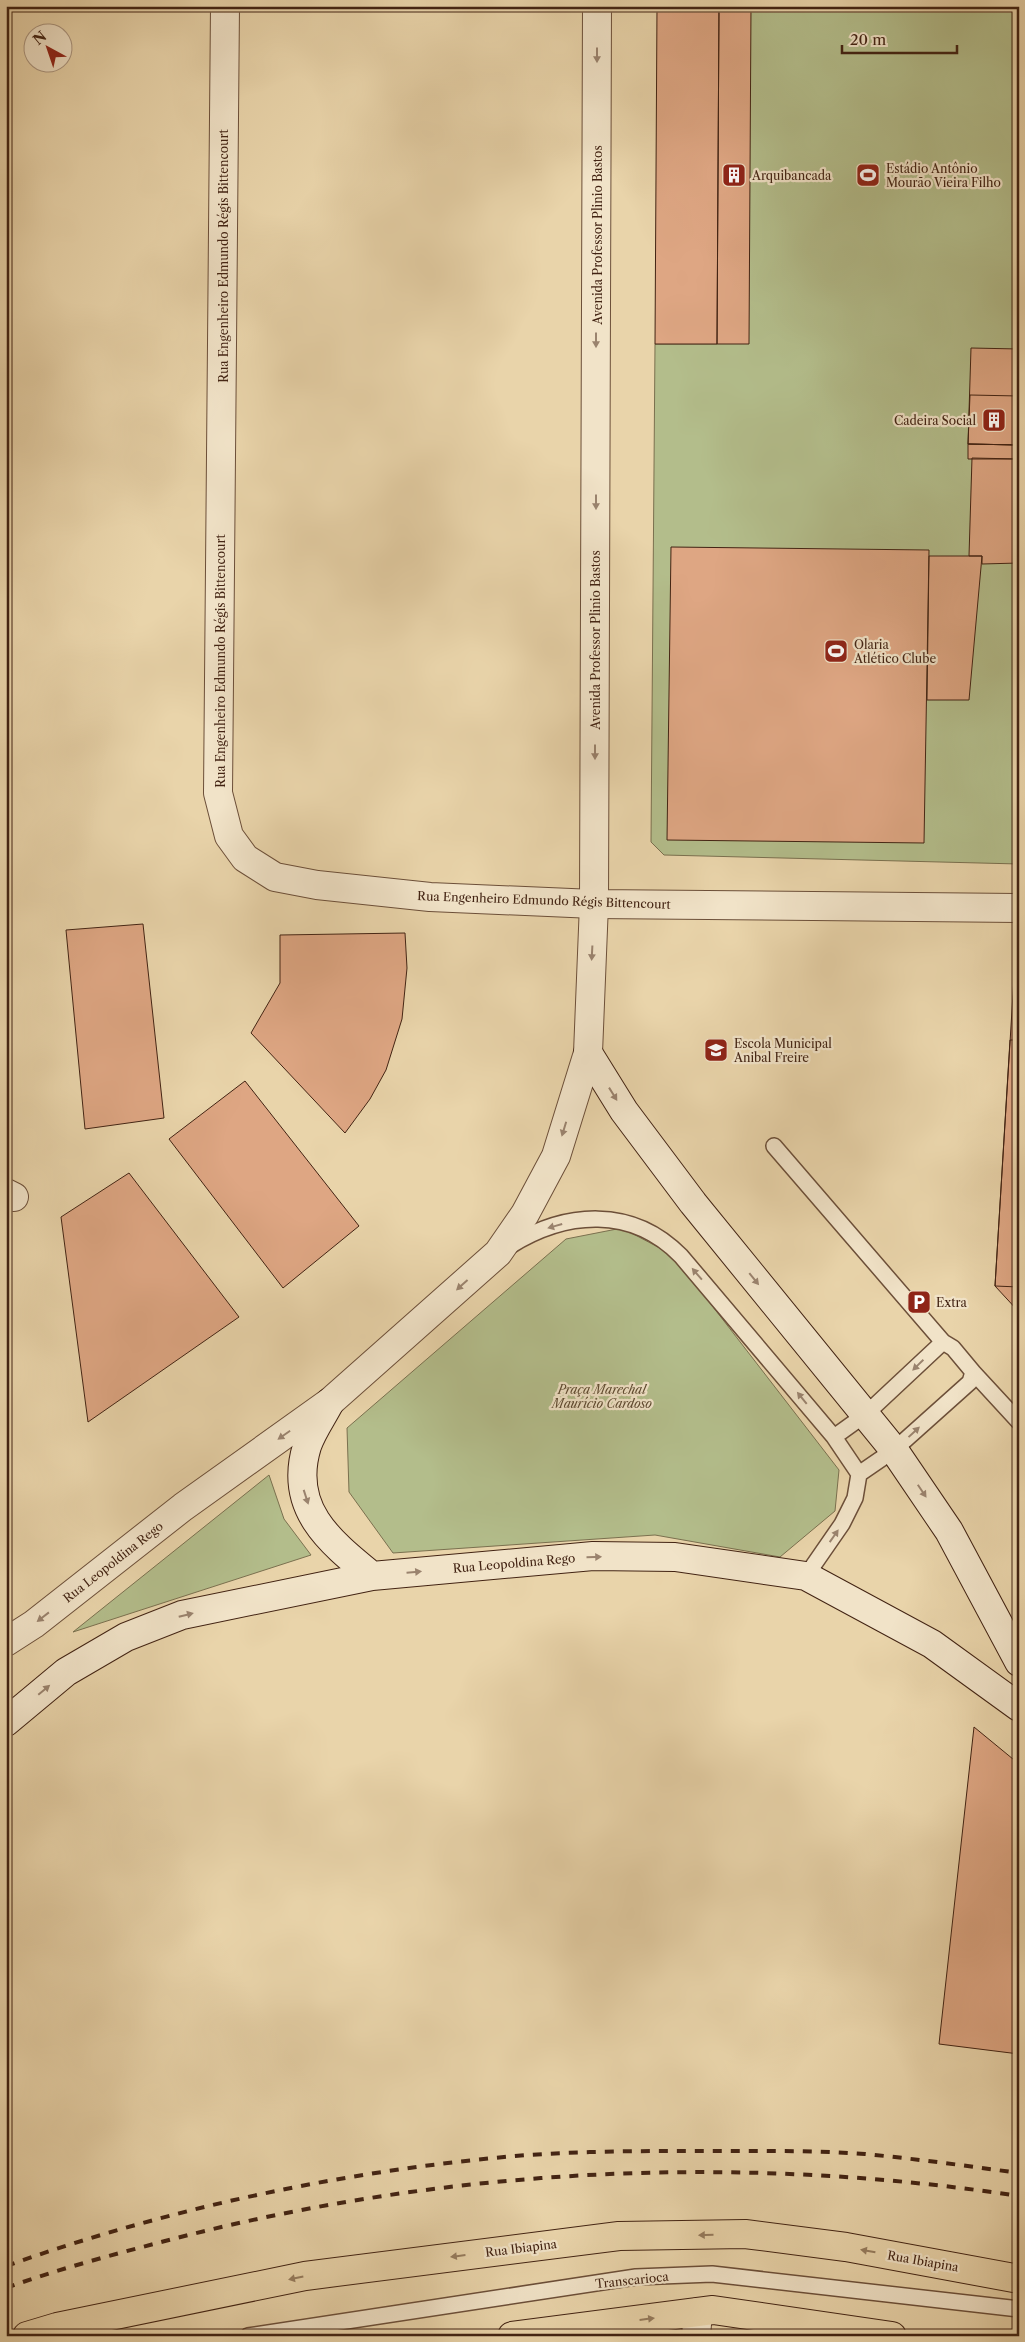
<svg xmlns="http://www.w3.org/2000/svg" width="1025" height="2342" font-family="'Libre Caslon Text',serif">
<rect width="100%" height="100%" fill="#e9d4aa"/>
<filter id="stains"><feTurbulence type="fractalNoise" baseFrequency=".004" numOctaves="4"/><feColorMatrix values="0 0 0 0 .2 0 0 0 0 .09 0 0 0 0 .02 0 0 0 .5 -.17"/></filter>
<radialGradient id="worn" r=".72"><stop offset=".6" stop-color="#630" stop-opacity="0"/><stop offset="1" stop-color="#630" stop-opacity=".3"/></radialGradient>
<path fill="#b3bd8b" stroke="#7a704f" d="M 719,6 L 1019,6 L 1019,864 L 664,855 L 651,842 L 655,344 L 717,344 Z
M 622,1228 L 673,1255 L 839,1470 L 835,1511 L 780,1557 L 655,1535 L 393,1553 L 349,1492 L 347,1428 L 566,1239 Z
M 269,1475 L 284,1519 L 311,1555 L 73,1632 Z"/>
<path fill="#dea683" stroke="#422313" d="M 657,6 L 719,6 L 717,344 L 655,344 Z
M 719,6 L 751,6 L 749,344 L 717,344 Z
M 971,348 L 1019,349 L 1019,445 L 968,444 Z
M 970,395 L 1019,396 L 1019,445 L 968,444 Z
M 968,444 L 1019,445 L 1019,459 L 968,459 Z
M 972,458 L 1019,459 L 1019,563 L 982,564 L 982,556 L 969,556 Z
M 671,547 L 929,550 L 924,843 L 667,840 Z
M 929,556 L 982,556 L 969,700 L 927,700 Z
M 143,924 L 164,1118 L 85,1129 L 66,930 Z
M 405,933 L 407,968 L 402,1019 L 386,1070 L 370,1099 L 345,1133 L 251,1033 L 280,983 L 280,935 Z
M 1016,945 L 1019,945 L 1019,1312 L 995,1286 Z
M 1010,1040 L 1019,1040 L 1019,1287 L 995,1286 Z
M 245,1081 L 359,1226 L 283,1288 L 169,1139 Z
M 129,1173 L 239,1317 L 88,1422 L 61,1217 Z
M 974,1727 L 1019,1764 L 1019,2054 L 939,2044 Z"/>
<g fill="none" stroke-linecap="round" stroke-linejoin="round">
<g stroke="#6c4f39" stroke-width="18">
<path id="service" d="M 774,1146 L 943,1342
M 510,1246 C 566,1211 632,1206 681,1256 L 834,1437 L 859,1474 L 855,1498 L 842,1524 L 806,1576
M 973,1372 L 1019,1422
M 834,1437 L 866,1414 L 943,1342 L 953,1348 L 973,1372 L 970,1382 L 894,1450 L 859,1474
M 248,2336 L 636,2277 L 712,2274 L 1019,2309"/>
</g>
<g stroke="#6c4f39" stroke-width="30">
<path id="minor" d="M 225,6 L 218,793 L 229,836 L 245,858 L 275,877 L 317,885 L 430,897 L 594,904 L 1019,908
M 6,1193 L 14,1197
M 696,2336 L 698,2312"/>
</g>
<g stroke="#6c4f39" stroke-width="30">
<path id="tertiary" d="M 6,1642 L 34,1624 L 183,1507 L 330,1402 L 498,1253 L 525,1214 L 556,1156 L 588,1053 L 594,904 L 597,6"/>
</g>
<g stroke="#422313" stroke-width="30">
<path id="secondary" d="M 588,1053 L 624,1111 L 693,1203 L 894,1450 L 949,1531 L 1019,1662
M 330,1402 C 323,1416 312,1431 307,1446 C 288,1508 329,1541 372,1576
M 6,1722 L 66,1672 L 126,1637 L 182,1615 L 372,1576 L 593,1556 L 675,1557 L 806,1576 L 932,1644 L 1019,1707"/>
</g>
<g stroke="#422313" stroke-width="30">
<path id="primary" d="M 27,2336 L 57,2327 L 305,2276 L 619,2236 L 745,2234 L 846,2247 L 1019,2279
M 512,2336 L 713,2310 L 892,2336"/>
</g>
<use href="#service" stroke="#f1e3c8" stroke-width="15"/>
<use href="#minor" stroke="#f1e3c8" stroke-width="28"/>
<use href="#tertiary" stroke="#f1e3c8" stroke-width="28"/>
<use href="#secondary" stroke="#f1e3c8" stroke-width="28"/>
<use href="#primary" stroke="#e9d4aa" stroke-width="28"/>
<path stroke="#422313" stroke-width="4" stroke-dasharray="9 9" stroke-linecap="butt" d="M 6,2266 C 167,2209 334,2173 504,2157 C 569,2151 635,2151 700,2151 C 755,2151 810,2150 865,2154 C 917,2159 968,2166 1019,2173
M 6,2288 C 58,2269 112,2255 165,2241 C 443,2168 734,2153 1019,2196"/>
</g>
<defs><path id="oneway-solid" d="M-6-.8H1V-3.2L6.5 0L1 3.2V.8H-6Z" transform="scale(1.25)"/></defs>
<g fill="#9a836e">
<use href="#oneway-solid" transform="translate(597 55) rotate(90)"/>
<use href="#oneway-solid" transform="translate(596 340) rotate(90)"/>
<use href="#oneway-solid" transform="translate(596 502) rotate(90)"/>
<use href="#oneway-solid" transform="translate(595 752) rotate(90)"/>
<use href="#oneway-solid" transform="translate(592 953) rotate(93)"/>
<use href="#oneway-solid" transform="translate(613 1094) rotate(58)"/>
<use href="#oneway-solid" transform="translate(564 1129) rotate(107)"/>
<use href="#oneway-solid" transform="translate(555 1226) rotate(164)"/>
<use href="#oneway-solid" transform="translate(697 1274) rotate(-131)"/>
<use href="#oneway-solid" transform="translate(754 1279) rotate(51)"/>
<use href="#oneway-solid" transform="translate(462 1285) rotate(138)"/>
<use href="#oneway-solid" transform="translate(918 1365) rotate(136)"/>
<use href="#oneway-solid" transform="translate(802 1398) rotate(-129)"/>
<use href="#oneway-solid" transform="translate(914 1432) rotate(-43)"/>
<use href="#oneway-solid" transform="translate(284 1435) rotate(145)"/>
<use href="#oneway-solid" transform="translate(922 1491) rotate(56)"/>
<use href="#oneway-solid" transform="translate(306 1497) rotate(72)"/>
<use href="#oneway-solid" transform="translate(834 1536) rotate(-55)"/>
<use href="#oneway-solid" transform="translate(594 1557) rotate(-2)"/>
<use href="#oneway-solid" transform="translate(414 1572) rotate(-5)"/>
<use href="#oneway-solid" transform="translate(186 1615) rotate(-14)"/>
<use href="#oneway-solid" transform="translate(43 1617) rotate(142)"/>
<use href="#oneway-solid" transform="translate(44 1690) rotate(-40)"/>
</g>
<g fill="#967c5e">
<use href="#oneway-solid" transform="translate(706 2235) rotate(179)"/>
<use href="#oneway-solid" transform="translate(868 2251) rotate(-170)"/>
<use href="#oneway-solid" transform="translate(458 2256) rotate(173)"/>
<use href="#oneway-solid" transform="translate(296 2278) rotate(168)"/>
<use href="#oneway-solid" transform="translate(647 2319) rotate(-7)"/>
</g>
<defs>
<g id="building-square" transform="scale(1.25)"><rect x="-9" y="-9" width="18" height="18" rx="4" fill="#8f2418" stroke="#f1e3c8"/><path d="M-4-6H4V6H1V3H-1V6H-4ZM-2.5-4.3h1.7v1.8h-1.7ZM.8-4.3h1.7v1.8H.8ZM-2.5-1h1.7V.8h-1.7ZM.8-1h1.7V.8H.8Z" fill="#fff"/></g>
<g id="stadium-square" transform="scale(1.25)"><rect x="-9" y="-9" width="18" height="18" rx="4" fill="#8f2418" stroke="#f1e3c8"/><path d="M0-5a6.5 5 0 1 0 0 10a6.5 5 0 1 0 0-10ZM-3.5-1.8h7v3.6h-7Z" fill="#fff"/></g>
<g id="school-square" transform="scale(1.25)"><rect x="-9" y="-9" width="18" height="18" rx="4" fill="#8f2418" stroke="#f1e3c8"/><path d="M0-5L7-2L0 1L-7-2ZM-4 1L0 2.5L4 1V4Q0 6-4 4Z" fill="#fff"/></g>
<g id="parking-square" transform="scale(1.25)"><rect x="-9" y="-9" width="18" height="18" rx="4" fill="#8f2418" stroke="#f1e3c8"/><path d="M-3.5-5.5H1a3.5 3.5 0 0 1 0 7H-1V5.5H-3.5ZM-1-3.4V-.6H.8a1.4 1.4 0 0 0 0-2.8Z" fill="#fff"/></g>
</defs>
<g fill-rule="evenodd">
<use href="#building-square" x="734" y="175"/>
<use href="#stadium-square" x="868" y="175"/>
<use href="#building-square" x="994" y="420"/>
<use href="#stadium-square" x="836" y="651"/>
<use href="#school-square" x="716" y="1050"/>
<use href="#parking-square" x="919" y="1302"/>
</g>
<g text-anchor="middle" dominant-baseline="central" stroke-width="4.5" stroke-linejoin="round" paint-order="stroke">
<g font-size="12" fill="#422313" stroke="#f1e3c8" text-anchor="start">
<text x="886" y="168">Estádio Antônio<tspan x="886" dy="14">Mourão Vieira Filho</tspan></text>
<text x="752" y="175">Arquibancada</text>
<text x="976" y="420" text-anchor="end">Cadeira Social</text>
<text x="854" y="644">Olaria<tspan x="854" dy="14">Atlético Clube</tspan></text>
<text x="734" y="1043">Escola Municipal<tspan x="734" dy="14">Anibal Freire</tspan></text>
<text x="936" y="1302">Extra</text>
</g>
<g font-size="12" fill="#422313" stroke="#f1e3c8">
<text transform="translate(597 235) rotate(-90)">Avenida Professor Plinio Bastos</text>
<text transform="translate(223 256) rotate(-90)">Rua Engenheiro Edmundo Régis Bittencourt</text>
<text transform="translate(595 640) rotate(-90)">Avenida Professor Plinio Bastos</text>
<text transform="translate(220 661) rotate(-90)">Rua Engenheiro Edmundo Régis Bittencourt</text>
<text transform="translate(544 900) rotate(2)">Rua Engenheiro Edmundo Régis Bittencourt</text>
<text transform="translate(113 1562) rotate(-38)">Rua Leopoldina Rego</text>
<text transform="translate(514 1563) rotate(-5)">Rua Leopoldina Rego</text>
<text transform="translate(521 2248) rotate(-7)">Rua Ibiapina</text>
<text transform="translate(923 2261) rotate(10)">Rua Ibiapina</text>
<text transform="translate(632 2280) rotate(-6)">Transcarioca</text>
</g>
<g font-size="12" font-style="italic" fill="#5e4a31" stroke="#f1e3c8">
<text x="602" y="1389">Praça Marechal<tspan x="602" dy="14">Maurício Cardoso</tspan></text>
</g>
</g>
<rect width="1025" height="2342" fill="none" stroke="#e9d4aa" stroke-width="25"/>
<rect x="8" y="8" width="1010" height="2327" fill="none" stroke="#422313" stroke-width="2.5"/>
<rect x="12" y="12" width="1000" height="2317" fill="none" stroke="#422313"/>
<g transform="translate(48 48) rotate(320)"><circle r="24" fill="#f1e3c8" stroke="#ab9680"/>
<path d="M0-4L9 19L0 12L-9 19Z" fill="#8f2418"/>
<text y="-8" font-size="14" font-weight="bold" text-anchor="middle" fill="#422313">N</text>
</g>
<path d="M842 45v8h115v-8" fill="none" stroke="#422313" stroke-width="2.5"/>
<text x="850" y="45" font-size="15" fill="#422313" stroke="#f1e3c8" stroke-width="4" paint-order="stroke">20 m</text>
<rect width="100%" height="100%" filter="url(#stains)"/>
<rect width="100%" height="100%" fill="url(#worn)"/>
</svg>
